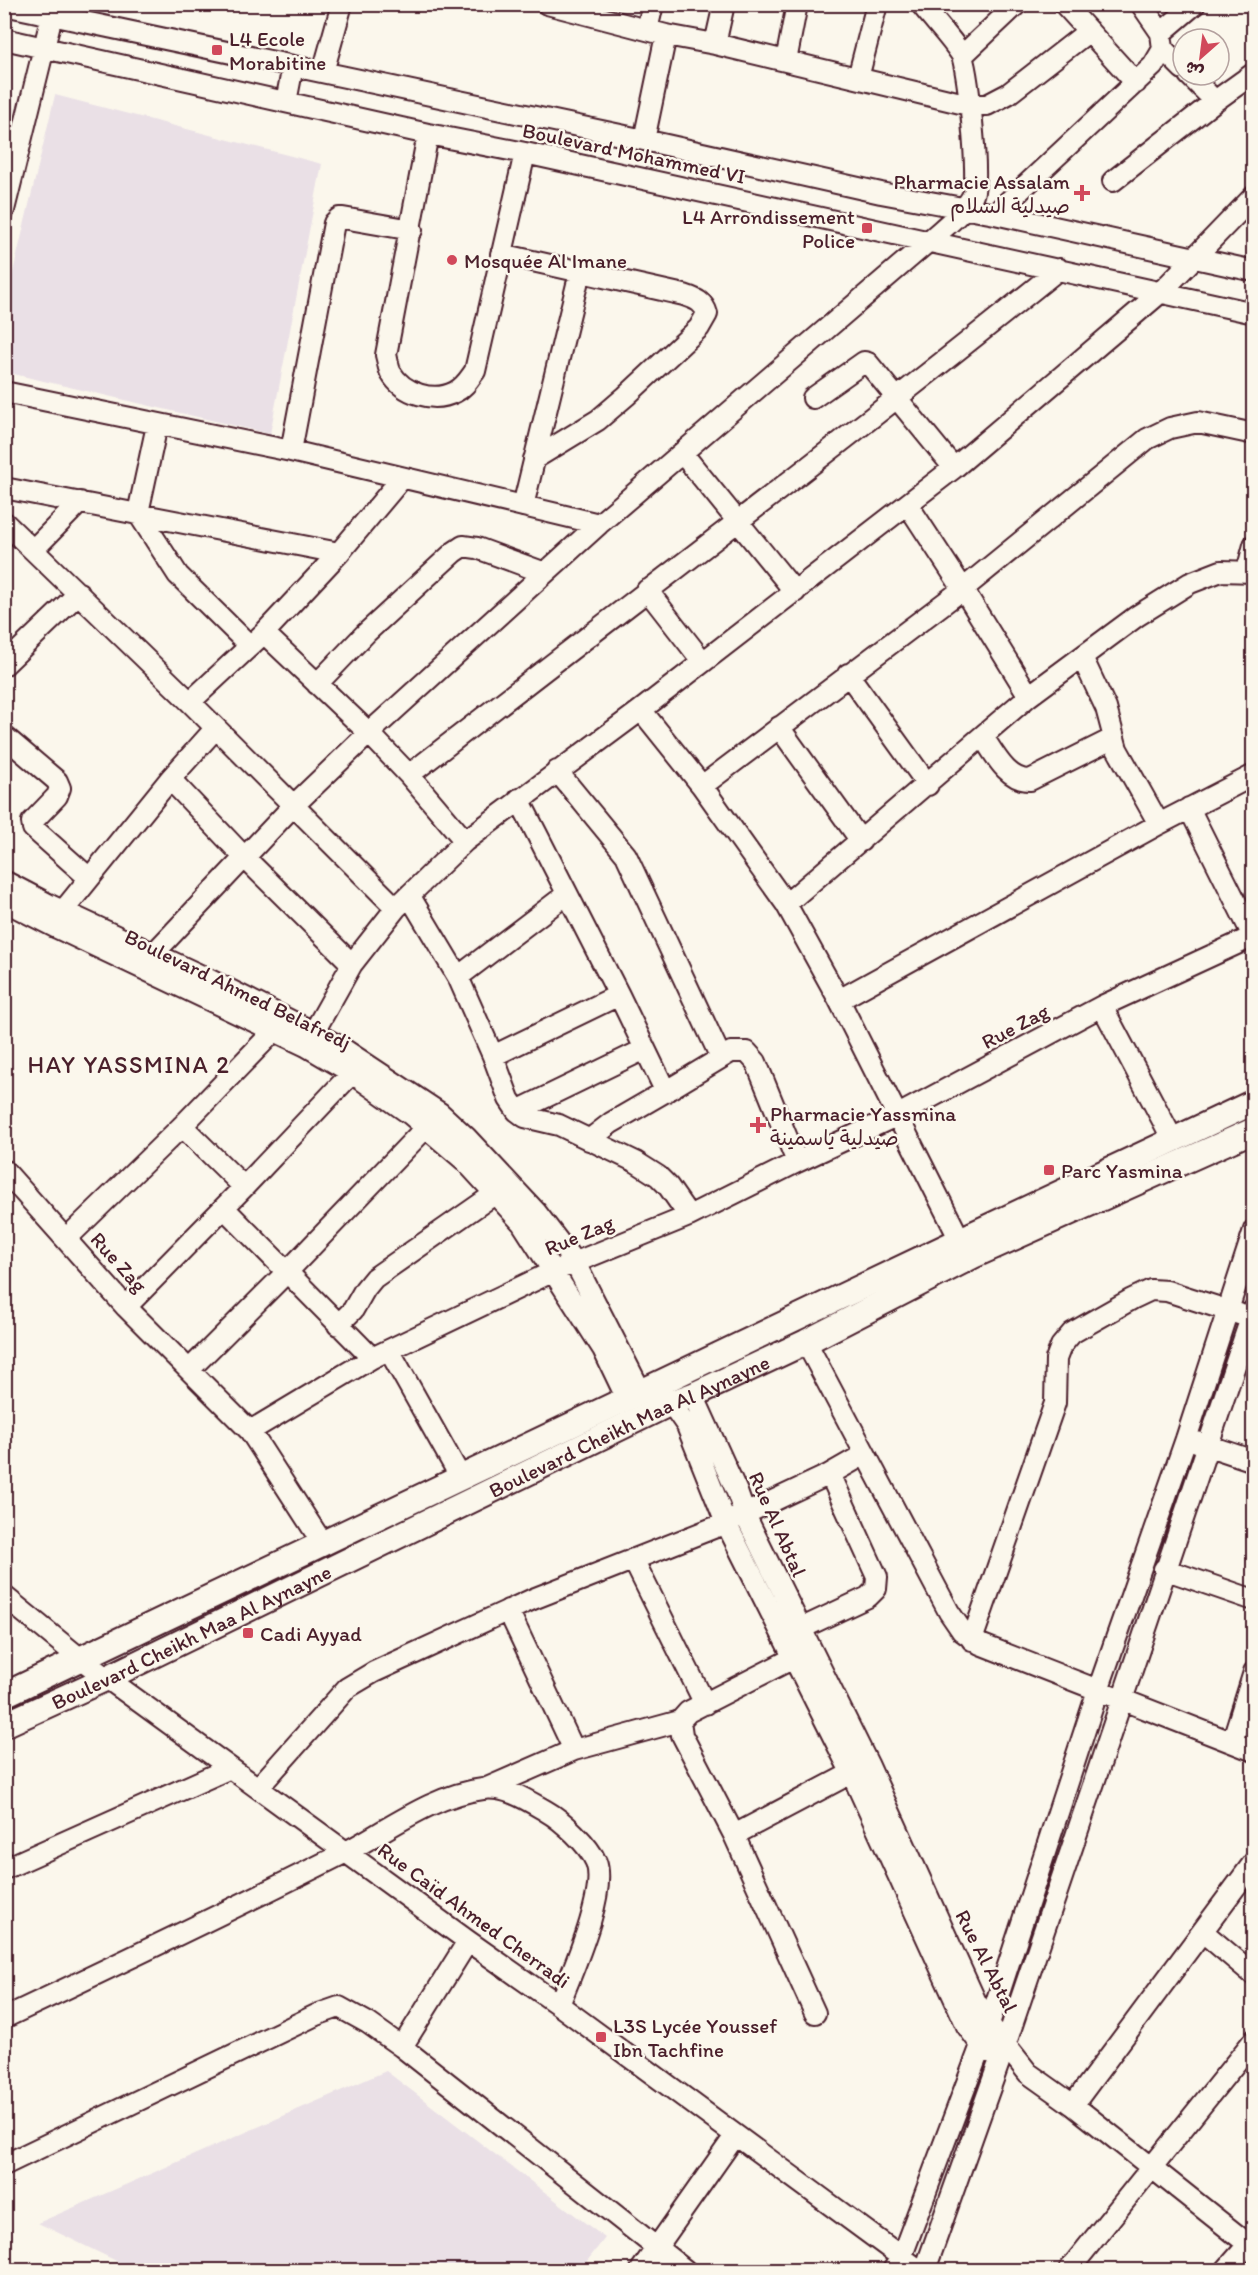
<svg xmlns="http://www.w3.org/2000/svg" width="1258" height="2275" font-family="Itim,'Playpen Sans Arabic',sans-serif">
<rect width="100%" height="100%" fill="#fbf7ec"/>
<filter id="ink" filterUnits="userSpaceOnUse"><feTurbulence type="fractalNoise" baseFrequency=".0167" numOctaves="2"/><feDisplacementMap in="SourceGraphic" scale="12" xChannelSelector="R" yChannelSelector="G"/><feConvolveMatrix kernelMatrix="1 2 1 2 8 2 1 2 1" color-interpolation-filters="sRGB"/></filter>
<g filter="url(#ink)">
<path fill="#eae0e6" d="M 55,95 L 322,164 L 270,434 L 5,372 L 5,306 Z
M 386,2071 L 605,2238 L 580,2270 L 135,2270 L 38,2223 Z"/>
<g fill="none" stroke-linecap="round" stroke-linejoin="round">
<g stroke="#4a1f2b" stroke-width="24">
<path id="minor" d="M 547,4 L 666,35 L 715,44 L 969,105 L 987,105 L 1008,94 L 1089,31
M 1064,4 L 1136,83
M 4,5 L 644,140 L 881,193 L 995,214 L 1254,271
M 647,30 L 653,4
M 1161,33 L 1195,4
M 4,39 L 428,134 L 525,153 L 1254,313
M 715,44 L 724,4
M 1163,49 L 1183,69
M 962,56 L 1017,4
M 786,61 L 797,4
M 323,72 L 342,4
M 1189,75 L 1215,101 L 1254,73
M 858,78 L 877,4
M 286,102 L 293,66
M 428,134 L 386,355 C 388,361 388,368 391,373 C 403,394 434,403 455,392 C 465,387 469,379 475,371 L 525,153
M 644,140 L 666,35
M 1113,181 L 1215,101
M 4,210 L 52,15
M 995,214 L 1153,66 L 1163,49 L 1161,33 L 1141,4
M 501,254 L 684,295 C 696,299 704,302 707,314 L 699,328 L 626,396 L 598,420 L 534,459
M 4,392 L 291,451 L 599,524
M 813,398 L 864,362 L 868,363 L 954,468
M 157,425 L 138,513 L 178,575 L 250,646
M 291,451 L 334,223 L 339,218 L 343,218 L 412,230
M 683,454 L 795,592
M 4,488 L 339,553
M 908,505 L 963,589 L 1029,696
M 523,506 L 580,272
M 4,522 L 190,702 L 396,908
M 33,550 L 80,502
M 1247,571 L 1254,545
M 647,590 L 703,662
M 264,633 L 369,733 L 409,775 L 465,841
M 1082,657 L 1106,708 L 1117,749 L 1159,824
M 4,665 L 79,593
M 848,674 L 928,785
M 317,684 L 366,633 L 454,552 L 463,546 L 477,548 L 545,573
M 190,702 L 264,633 L 339,553 L 402,478
M 641,710 L 702,786 L 786,904 L 839,1000 L 960,1240
M 779,727 L 861,841
M 4,736 L 57,781 L 60,788 L 57,796 L 32,822 L 33,828 L 89,878
M 983,737 C 994,753 1007,781 1030,780 L 1114,738
M 557,771 L 626,855 L 721,1058
M 409,775 C 626,606 845,442 1059,269
M 170,779 L 215,729
M 702,786 L 963,589 L 1147,439 L 1170,428 L 1198,422 L 1254,434
M 519,799 L 619,995 L 662,1084 L 668,1090 L 731,1052 L 747,1052 L 756,1062 L 797,1162
M 1189,808 L 1253,936
M 4,881 L 50,905 L 200,975 L 313,1032 L 339,1046 L 440,1113 L 466,1137 L 536,1212 L 575,1263 L 641,1392
M 409,895 L 458,977 L 493,1056 L 509,1099 L 517,1111 L 525,1117 L 559,1125 L 636,1162 L 658,1176 L 668,1186 L 689,1216
M 4,901 L 57,928 L 306,1046 L 352,1073 L 410,1114 L 465,1161 L 522,1223 L 603,1349 L 627,1399
M 786,904 L 1029,696 L 1137,616 L 1190,583 L 1221,571 L 1254,572
M 63,911 L 170,779 L 245,858 L 352,964
M 141,967 L 293,806 L 369,733 L 599,524 L 929,241 C 944,227 964,213 973,195 C 980,182 968,66 961,54 C 950,37 934,21 921,4
M 458,977 L 567,894
M 839,1000 L 1159,824 L 1254,775
M 1102,1006 L 1173,1140
M 306,1046 L 352,964 L 396,908 L 465,841 L 641,710 L 954,468 L 1161,292 L 1254,196
M 493,1056 L 619,995
M 517,1111 L 645,1049
M 182,1126 L 244,1187
M 589,1140 L 611,1123 L 668,1090
M 4,1170 L 126,1307 L 250,1431 L 372,1358 L 554,1271 L 689,1216 L 797,1162 L 898,1115 L 1102,1006 L 1254,936
M 224,1208 L 372,1358
M 66,1239 L 182,1126 L 274,1031
M 126,1307 L 244,1187 L 352,1073
M 338,1325 L 353,1310 L 365,1289 L 374,1278 L 496,1193
M 806,1342 L 949,1612 L 962,1631 L 980,1644 L 1254,1751
M 389,1350 L 461,1478
M 189,1370 L 286,1273 L 434,1119
M 693,1395 L 737,1492 L 745,1515 L 868,1764 L 975,2000 L 989,2024 L 1028,2073 L 1073,2105 L 1248,2244
M 671,1403 L 687,1426 L 726,1523 L 851,1772 L 967,2026 L 986,2052
M 250,1431 L 323,1544
M 1197,1442 L 1254,1461
M 830,1474 L 865,1454
M 633,1559 L 705,1704
M 1164,1569 L 1254,1600
M 4,1596 L 82,1660 L 468,1941 L 559,2005 L 919,2270
M 508,1610 L 574,1750
M 972,1640 L 1055,1403 L 1056,1359 L 1061,1346 L 1072,1333 L 1132,1299 L 1151,1290 L 1167,1291 L 1239,1314
M 805,1652 L 688,1712 L 680,1721 L 682,1735 L 734,1835 L 815,2013
M 1232,1742 L 1254,1672
M 258,1788 L 347,1688 L 374,1672 L 533,1599 L 726,1523 L 830,1474 L 877,1577 L 876,1589 L 868,1597 L 800,1629
M 487,1788 L 574,1750 L 680,1721
M 734,1835 L 863,1767
M 4,1869 L 230,1768
M 1203,1932 L 1254,1975
M 4,2018 C 118,1964 231,1910 344,1853 C 388,1830 433,1795 483,1789 C 506,1786 527,1800 546,1811 C 562,1820 589,1845 596,1862 C 608,1892 571,1974 559,2005
M 402,2047 L 468,1941
M 1073,2105 L 1254,1862
M 4,2165 L 316,2015 L 339,2007 L 368,2023 L 402,2047 L 685,2270
M 641,2270 L 735,2136
M 893,2270 L 901,2258 L 989,2024 L 1098,1690 L 1186,1439 L 1254,1230
M 925,2270 L 1006,2043 L 1254,1309
M 1069,2270 L 1254,2040
M 1226,2270 L 1254,2238"/>
</g>
<g stroke="#4a1f2b" stroke-width="28">
<g id="major">
<path d="M 4,1695 L 960,1240 L 1254,1102"/>
<path id="s1" d="M 4,1725 L 107,1678 L 671,1403 L 693,1395 L 806,1342 L 973,1256 L 1254,1130"/>
</g>
</g>
<use href="#minor" stroke="#fbf7ec" stroke-width="20"/>
<use href="#major" stroke="#fbf7ec" stroke-width="24"/>
</g>
</g>
<g fill="#d1495b" stroke="#fbf7ec" stroke-width="2">
<rect x="211" y="44" width="12" height="12" rx="3"/>
<path d="M1079 184h6v6h6v6h-6v6h-6v-6h-6v-6h6z"/>
<rect x="861" y="222" width="12" height="12" rx="3"/>
<circle cx="452" cy="260" r="6"/>
<path d="M755 1116h6v6h6v6h-6v6h-6v-6h-6v-6h6z"/>
<rect x="1043" y="1164" width="12" height="12" rx="3"/>
<rect x="242" y="1627" width="12" height="12" rx="3"/>
<rect x="595" y="2031" width="12" height="12" rx="3"/>
</g>
<g text-anchor="middle" dominant-baseline="central" stroke-width="5" stroke-linejoin="round" paint-order="stroke">
<g font-size="21" fill="#4a1f2b" stroke="#fbf7ec" text-anchor="start">
<text x="229" y="38">L4 Ecole<tspan x="229" dy="24">Morabitine</tspan></text>
<text x="1070" y="181" text-anchor="end">Pharmacie Assalam<tspan x="1070" dy="24">صيدلية السلام</tspan></text>
<text x="855" y="216" text-anchor="end">L4 Arrondissement<tspan x="855" dy="24">Police</tspan></text>
<text x="464" y="260">Mosquée Al Imane</text>
<text x="770" y="1113">Pharmacie Yassmina<tspan x="770" dy="24">صيدلية ياسمينة</tspan></text>
<text x="1061" y="1170">Parc Yasmina</text>
<text x="260" y="1633">Cadi Ayyad</text>
<text x="613" y="2025">L3S Lycée Youssef<tspan x="613" dy="24">Ibn Tachfine</tspan></text>
</g>
<g font-size="21" fill="#4a1f2b" stroke="#fbf7ec">
<text transform="translate(634 153) rotate(12)">Boulevard Mohammed VI</text>
<text transform="translate(238 989) rotate(26)">Boulevard Ahmed Belafredj</text>
<text transform="translate(1015 1026) rotate(-28)">Rue Zag</text>
<text transform="translate(579 1235) rotate(-23)">Rue Zag</text>
<text transform="translate(119 1262) rotate(48)">Rue Zag</text>
<text stroke="none"><textPath href="#s1" startOffset="693">Boulevard Cheikh Maa Al Aynayne</textPath></text>
<text transform="translate(778 1524) rotate(66)">Rue Al Abtal</text>
<text stroke="none"><textPath href="#s1" startOffset="207">Boulevard Cheikh Maa Al Aynayne</textPath></text>
<text transform="translate(474 1915) rotate(36)">Rue Caïd Ahmed Cherradi</text>
<text transform="translate(987 1961) rotate(63)">Rue Al Abtal</text>
</g>
<g font-size="24" letter-spacing="1.5" fill="#4a1f2b" stroke="#fbf7ec">
<text x="129" y="1064">HAY YASSMINA 2</text>
</g>
</g>
<rect width="1258" height="2275" fill="none" stroke="#fbf7ec" stroke-width="24"/>
<rect x="12" y="12" width="1234" height="2251" fill="none" stroke="#4a1f2b" stroke-width="2" filter="url(#ink)"/>
<g transform="translate(1201 57) rotate(208)"><circle r="28" fill="#fbf7ec" stroke="#b4a19f" stroke-width="1.5"/>
<path d="M0-4.5L10 22L0 15L-10 22Z" fill="#d1495b"/>
<text y="-9" font-size="16" font-weight="bold" text-anchor="middle" fill="#4a1f2b">ش</text>
</g>
</svg>
